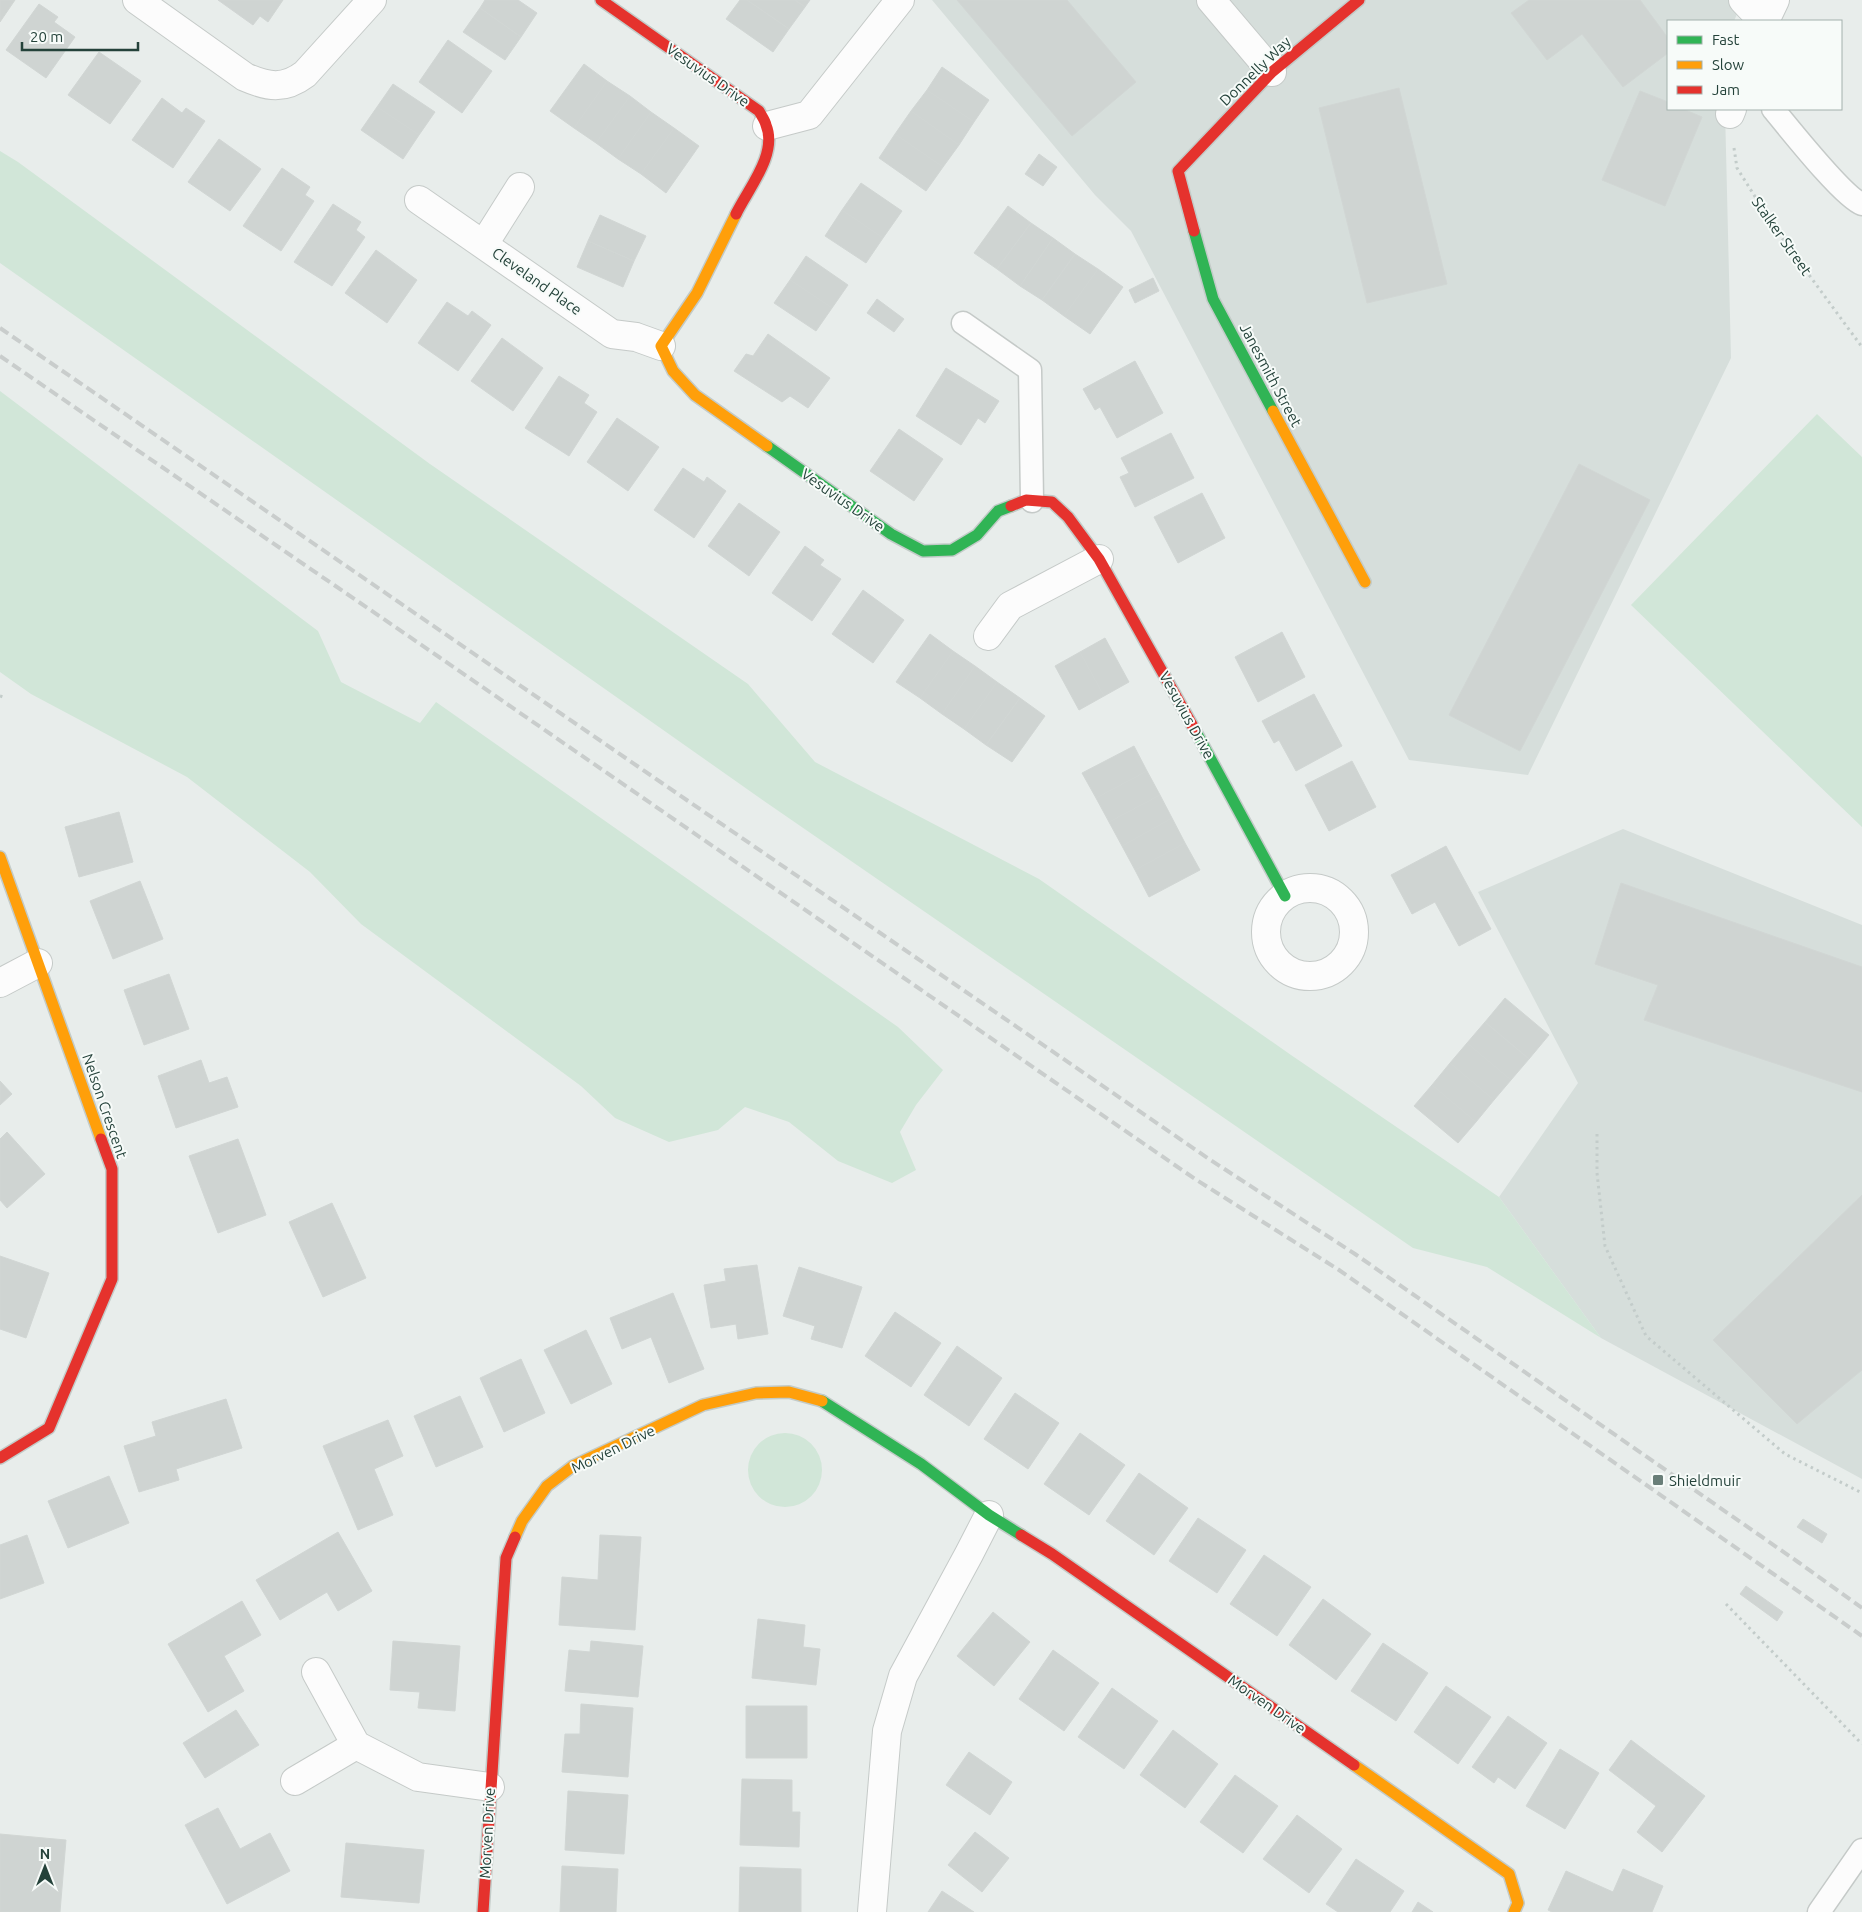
<svg xmlns="http://www.w3.org/2000/svg" width="1862" height="1912" font-family="Ubuntu,sans-serif">
<rect width="100%" height="100%" fill="#e8edeb"/>
<path fill="#d6dedb" d="M 932,0 L 1743,0 L 1734,21 L 1668,21 L 1668,109 L 1725,109 L 1731,358 L 1528,775 L 1409,760 L 1131,231 L 1095,195 Z
M 1623,829 L 1862,925 L 1862,1479 L 1601,1338 L 1499,1197 L 1578,1083 L 1478,892 Z"/>
<path fill="#d1e6d8" d="M 0,151 L 18,162 L 430,464 L 748,684 L 815,762 L 1039,879 L 1291,1055 L 1499,1197 L 1601,1338 L 1487,1267 L 1413,1248 L 764,801 L 0,263 Z
M 0,391 L 318,631 L 341,682 L 420,723 L 436,702 L 898,1027 L 943,1070 L 916,1105 L 900,1132 L 916,1170 L 892,1183 L 838,1161 L 789,1122 L 745,1107 L 718,1130 L 669,1142 L 615,1118 L 581,1086 L 361,924 L 310,872 L 187,777 L 31,694 L 0,672 Z
M 1817,414 L 1862,457 L 1862,827 L 1631,605 Z
M748 1470a37 37 0 1 1 74 0a37 37 0 1 1-74 0Z"/>
<path fill="#cfd4d2" stroke="#d1d6d4" d="M 0,0 L 15,0 L 0,22 Z
M 218,0 L 283,0 L 268,22 L 260,16 L 253,25 Z
M 485,0 L 518,0 L 537,13 L 521,37 L 480,8 Z
M 740,0 L 747,0 L 789,29 L 773,52 L 726,19 Z
M 747,0 L 795,0 L 805,7 L 789,29 Z
M 795,0 L 810,0 L 805,7 Z
M 957,0 L 1067,0 L 1136,82 L 1072,136 Z
M 1529,0 L 1640,0 L 1668,38 L 1668,53 L 1623,87 L 1582,34 L 1547,60 L 1511,13 Z
M 39,4 L 58,17 L 54,22 L 75,37 L 46,78 L 6,50 Z
M 480,8 L 521,37 L 505,60 L 463,32 Z
M 448,40 L 492,71 L 462,113 L 419,82 Z
M 99,52 L 141,81 L 110,124 L 68,95 Z
M 584,64 L 607,81 L 574,128 L 550,111 Z
M 942,67 L 989,100 L 974,122 L 927,90 Z
M 607,81 L 630,96 L 596,143 L 574,128 Z
M 393,84 L 435,112 L 419,135 L 377,107 Z
M 1399,88 L 1447,284 L 1367,303 L 1319,108 Z
M 927,90 L 974,122 L 959,145 L 911,111 Z
M 1640,91 L 1668,102 L 1668,109 L 1683,109 L 1702,117 L 1665,206 L 1602,180 Z
M 630,96 L 651,112 L 618,159 L 596,143 Z
M 162,98 L 182,113 L 186,108 L 205,121 L 173,168 L 132,140 Z
M 377,107 L 419,135 L 403,159 L 361,130 Z
M 911,111 L 959,145 L 943,167 L 895,134 Z
M 651,112 L 674,128 L 641,174 L 618,159 Z
M 674,128 L 699,146 L 666,193 L 641,174 Z
M 895,134 L 943,167 L 926,191 L 879,158 Z
M 219,139 L 261,169 L 230,211 L 188,182 Z
M 1039,154 L 1057,167 L 1043,186 L 1025,174 Z
M 282,168 L 310,187 L 305,195 L 314,201 L 281,251 L 243,226 Z
M 861,183 L 902,211 L 883,238 L 842,210 Z
M 333,204 L 361,222 L 356,230 L 365,237 L 332,286 L 294,262 Z
M 1008,206 L 1031,223 L 997,269 L 974,253 Z
M 842,210 L 883,238 L 866,263 L 825,236 Z
M 600,215 L 646,236 L 634,261 L 588,241 Z
M 1031,223 L 1053,238 L 1020,286 L 997,269 Z
M 1053,238 L 1075,254 L 1042,300 L 1020,286 Z
M 588,241 L 634,261 L 623,287 L 577,267 Z
M 376,250 L 417,280 L 387,323 L 345,293 Z
M 1075,254 L 1098,269 L 1064,316 L 1042,300 Z
M 806,256 L 848,285 L 832,308 L 790,280 Z
M 1098,269 L 1123,287 L 1090,334 L 1064,316 Z
M 1153,278 L 1159,291 L 1135,303 L 1129,290 Z
M 790,280 L 832,308 L 816,331 L 774,303 Z
M 877,299 L 904,319 L 894,332 L 867,313 Z
M 447,302 L 468,316 L 472,311 L 491,325 L 458,371 L 418,343 Z
M 768,334 L 830,378 L 808,408 L 790,396 L 782,402 L 734,371 L 746,354 L 753,356 Z
M 502,338 L 543,368 L 513,411 L 471,381 Z
M 1135,361 L 1163,413 L 1117,438 L 1100,407 L 1095,410 L 1083,389 Z
M 946,368 L 999,401 L 985,423 L 978,418 L 961,445 L 916,416 Z
M 559,376 L 589,395 L 584,403 L 597,412 L 569,456 L 525,428 Z
M 617,418 L 659,447 L 628,491 L 587,462 Z
M 899,429 L 943,459 L 914,501 L 870,471 Z
M 1171,433 L 1194,478 L 1135,507 L 1120,477 L 1129,473 L 1121,458 Z
M 1579,464 L 1650,500 L 1520,751 L 1449,715 Z
M 683,468 L 704,482 L 707,477 L 726,491 L 694,538 L 654,510 Z
M 1202,493 L 1225,538 L 1178,563 L 1154,517 Z
M 739,503 L 780,532 L 749,576 L 708,546 Z
M 805,546 L 824,560 L 820,565 L 841,579 L 812,621 L 772,593 Z
M 863,590 L 904,620 L 873,663 L 832,634 Z
M 1282,632 L 1305,677 L 1258,702 L 1235,657 Z
M 930,634 L 953,651 L 920,698 L 896,682 Z
M 1105,638 L 1129,682 L 1104,696 L 1080,652 Z
M 953,651 L 975,666 L 942,714 L 920,698 Z
M 1080,652 L 1104,696 L 1079,710 L 1055,666 Z
M 975,666 L 997,682 L 964,729 L 942,714 Z
M 997,682 L 1020,698 L 986,745 L 964,729 Z
M 1314,694 L 1342,746 L 1296,771 L 1279,740 L 1274,743 L 1262,721 Z
M 1020,698 L 1045,716 L 1012,762 L 986,745 Z
M 1134,746 L 1147,771 L 1096,798 L 1082,773 Z
M 1352,761 L 1376,807 L 1329,831 L 1305,785 Z
M 1147,771 L 1160,795 L 1109,822 L 1096,798 Z
M 1160,795 L 1172,818 L 1122,846 L 1109,822 Z
M 119,812 L 133,862 L 79,877 L 65,827 Z
M 1172,818 L 1185,843 L 1135,870 L 1122,846 Z
M 1185,843 L 1200,870 L 1149,897 L 1135,870 Z
M 1446,846 L 1491,929 L 1459,946 L 1435,902 L 1412,914 L 1391,875 Z
M 140,881 L 163,939 L 113,959 L 90,901 Z
M 1621,883 L 1862,967 L 1862,1092 L 1644,1020 L 1658,985 L 1595,964 Z
M 169,974 L 189,1029 L 144,1045 L 124,990 Z
M 1505,998 L 1549,1035 L 1529,1059 L 1485,1022 Z
M 1485,1022 L 1529,1059 L 1511,1080 L 1467,1043 Z
M 1467,1043 L 1511,1080 L 1494,1100 L 1450,1063 Z
M 201,1060 L 209,1083 L 227,1077 L 238,1107 L 176,1128 L 158,1076 Z
M 1450,1063 L 1494,1100 L 1476,1122 L 1432,1085 Z
M 0,1081 L 12,1094 L 0,1105 Z
M 1432,1085 L 1476,1122 L 1458,1143 L 1414,1106 Z
M 7,1132 L 45,1174 L 7,1208 L 0,1200 L 0,1139 Z
M 238,1139 L 266,1215 L 218,1233 L 189,1156 Z
M 1862,1195 L 1862,1370 L 1797,1424 L 1713,1340 Z
M 332,1203 L 366,1278 L 323,1297 L 289,1222 Z
M 0,1256 L 49,1273 L 26,1338 L 0,1329 Z
M 757,1265 L 768,1334 L 738,1339 L 736,1324 L 711,1328 L 704,1285 L 726,1281 L 724,1269 Z
M 799,1267 L 862,1287 L 842,1348 L 811,1339 L 815,1326 L 783,1316 Z
M 673,1293 L 704,1369 L 669,1383 L 651,1337 L 622,1349 L 610,1318 Z
M 895,1312 L 941,1343 L 911,1387 L 865,1356 Z
M 586,1330 L 612,1384 L 571,1404 L 544,1350 Z
M 957,1346 L 1002,1378 L 969,1426 L 924,1395 Z
M 521,1359 L 545,1413 L 504,1432 L 480,1378 Z
M 1015,1393 L 1059,1423 L 1028,1469 L 984,1439 Z
M 460,1396 L 483,1447 L 436,1467 L 414,1416 Z
M 226,1399 L 242,1448 L 176,1469 L 179,1480 L 139,1492 L 124,1446 L 156,1436 L 152,1422 Z
M 388,1420 L 403,1456 L 374,1469 L 393,1515 L 358,1530 L 323,1446 Z
M 1080,1433 L 1125,1465 L 1089,1515 L 1044,1484 Z
M 1139,1473 L 1188,1508 L 1154,1555 L 1106,1521 Z
M 109,1476 L 129,1523 L 68,1548 L 48,1501 Z
M 1198,1518 L 1246,1550 L 1217,1593 L 1169,1561 Z
M 1803,1519 L 1827,1534 L 1822,1543 L 1797,1527 Z
M 338,1532 L 372,1591 L 338,1611 L 327,1592 L 280,1620 L 256,1580 Z
M 27,1535 L 44,1583 L 0,1599 L 0,1545 Z
M 600,1535 L 641,1537 L 635,1630 L 559,1625 L 562,1577 L 598,1580 Z
M 1264,1555 L 1311,1587 L 1277,1636 L 1230,1604 Z
M 1746,1586 L 1783,1612 L 1777,1621 L 1740,1594 Z
M 1323,1599 L 1371,1634 L 1336,1680 L 1289,1645 Z
M 242,1601 L 261,1635 L 224,1656 L 244,1691 L 208,1712 L 168,1644 Z
M 993,1612 L 1030,1642 L 994,1686 L 957,1656 Z
M 758,1619 L 805,1625 L 803,1647 L 820,1649 L 816,1685 L 752,1678 Z
M 393,1641 L 460,1646 L 455,1711 L 418,1708 L 420,1692 L 390,1690 Z
M 591,1641 L 643,1646 L 638,1697 L 565,1691 L 569,1650 L 590,1652 Z
M 1383,1643 L 1428,1673 L 1396,1721 L 1351,1691 Z
M 1053,1650 L 1099,1683 L 1064,1731 L 1019,1699 Z
M 1446,1686 L 1491,1717 L 1458,1764 L 1414,1732 Z
M 1112,1688 L 1158,1721 L 1124,1769 L 1078,1737 Z
M 581,1704 L 633,1708 L 628,1777 L 562,1772 L 565,1734 L 580,1734 Z
M 746,1706 L 807,1706 L 807,1758 L 746,1758 Z
M 236,1710 L 259,1745 L 205,1778 L 183,1743 Z
M 1508,1716 L 1547,1743 L 1515,1789 L 1498,1777 L 1494,1783 L 1472,1767 Z
M 1173,1730 L 1218,1764 L 1185,1808 L 1140,1775 Z
M 1631,1740 L 1705,1796 L 1662,1852 L 1637,1832 L 1656,1806 L 1609,1770 Z
M 1560,1749 L 1599,1773 L 1565,1829 L 1526,1806 Z
M 969,1752 L 1012,1782 L 990,1815 L 946,1785 Z
M 1235,1775 L 1278,1806 L 1243,1853 L 1200,1822 Z
M 742,1779 L 792,1780 L 792,1812 L 800,1812 L 799,1847 L 740,1845 Z
M 568,1791 L 628,1795 L 624,1854 L 565,1850 Z
M 218,1808 L 240,1849 L 270,1833 L 290,1871 L 227,1904 L 185,1825 Z
M 1297,1815 L 1342,1849 L 1309,1893 L 1263,1859 Z
M 975,1832 L 1009,1858 L 982,1892 L 948,1865 Z
M 0,1834 L 66,1840 L 60,1912 L 0,1912 Z
M 346,1843 L 424,1850 L 419,1903 L 341,1897 Z
M 1356,1859 L 1404,1891 L 1390,1912 L 1338,1912 L 1326,1904 Z
M 562,1866 L 618,1869 L 616,1912 L 560,1912 Z
M 740,1867 L 801,1869 L 801,1912 L 739,1912 Z
M 1623,1869 L 1663,1886 L 1652,1912 L 1552,1912 L 1548,1910 L 1566,1871 L 1613,1892 Z
M 942,1891 L 974,1912 L 928,1912 Z
M 1418,1902 L 1433,1912 L 1412,1912 Z"/>
<g fill="none" stroke-linecap="round" stroke-linejoin="round">
<g stroke="#c5cac8" stroke-width="25">
<path id="lane" d="M 1773,109 C 1789,128 1843,197 1862,204
M 963,323 L 1030,370 L 1032,501
M 1819,1912 L 1862,1850"/>
</g>
<g stroke="#c5cac8" stroke-width="30">
<path id="street" d="M 137,0 L 245,77 C 268,87 284,90 305,74 L 372,0
M 1211,0 L 1272,72
M 1743,0 L 1763,21
M 1765,21 L 1775,0
M 1730,114 L 1732,109
M 767,126 L 809,115 L 900,0
M 419,200 L 612,334 L 636,337 L 661,346
M 484,244 L 520,187
M 988,636 L 1010,606 L 1099,559
M1266 932a44 44 0 1 1 88 0a44 44 0 1 1-88 0Z
M 0,983 L 38,963
M 316,1672 L 356,1745 L 418,1777 L 490,1787
M 295,1781 L 356,1745
M 872,1912 L 887,1731 L 903,1676 L 969,1554 L 989,1515"/>
</g>
<g stroke="#c3cbc8" stroke-width="14">
<path id="fast" d="M 1194,231 L 1213,299 L 1273,411
M 767,446 L 891,534 L 923,551 L 952,550 L 977,535 L 998,511 L 1011,506
M 1196,732 L 1285,896
M 822,1401 L 921,1464 L 989,1515 L 1021,1535"/>
</g>
<g stroke="#c3cbc8" stroke-width="14">
<path id="slow" d="M 736,214 L 697,293 L 661,346 L 673,371 L 695,395 L 767,446
M 1273,411 L 1365,582
M 0,857 L 101,1139
M 515,1537 L 522,1521 L 547,1486 L 573,1466 L 703,1405 L 756,1393 L 789,1392 L 822,1401
M 1354,1765 L 1509,1874 L 1518,1903 L 1514,1912"/>
</g>
<g stroke="#c3cbc8" stroke-width="14">
<path id="jam" d="M 601,0 L 759,111 C 761,115 765,120 766,125 C 778,154 748,189 736,214
M 1194,231 L 1178,171 L 1272,72 L 1359,0
M 1011,506 L 1026,500 L 1052,502 L 1068,517 L 1099,559 L 1196,732
M 0,1458 L 49,1428 L 112,1279 L 112,1169 L 101,1139
M 1021,1535 L 1052,1554 L 1354,1765
M 483,1912 L 506,1558 L 515,1537"/>
</g>
<path stroke="#c3ccca" stroke-width="3" stroke-dasharray="2.5 4" stroke-linecap="butt" d="M 1734,148 L 1737,168 L 1776,230 L 1862,347
M 0,696 L 3,697
M 1597,1134 L 1597,1173 L 1605,1246 L 1646,1336 L 1785,1454 L 1862,1493
M 1726,1604 L 1862,1744"/>
<use href="#lane" stroke="#fcfcfc" stroke-width="22"/>
<use href="#street" stroke="#fcfcfc" stroke-width="28"/>
<use href="#fast" stroke="#30b455" stroke-width="11"/>
<use href="#slow" stroke="#ff9f0a" stroke-width="11"/>
<use href="#jam" stroke="#e5322d" stroke-width="11"/>
<path stroke="#c9cdcc" stroke-width="4" stroke-dasharray="10 5" stroke-linecap="butt" d="M 0,328 L 1209,1159 L 1355,1254 L 1798,1562 L 1862,1608
M 0,356 L 439,657 L 1195,1179 L 1339,1270 L 1862,1636"/>
</g>
<rect fill="#697e78" stroke="#f7fbf9" stroke-width="2" x="1652" y="1474" width="12" height="12" rx="2.5"/>
<g text-anchor="middle" dominant-baseline="central" stroke-width="4" stroke-linejoin="round" paint-order="stroke">
<g font-size="15" fill="#24423a" stroke="#f7fbf9">
<text transform="translate(1255 71) rotate(-44)">Donnelly Way</text>
<text transform="translate(708 75) rotate(35)">Vesuvius Drive</text>
<text transform="translate(1782 236) rotate(55)">Stalker Street</text>
<text transform="translate(537 281) rotate(35)">Cleveland Place</text>
<text transform="translate(1271 375) rotate(62)">Janesmith Street</text>
<text transform="translate(843 500) rotate(35)">Vesuvius Drive</text>
<text transform="translate(1187 715) rotate(61)">Vesuvius Drive</text>
<text transform="translate(105 1106) rotate(71)">Nelson Crescent</text>
<text transform="translate(613 1449) rotate(-26)">Morven Drive</text>
<text transform="translate(1267 1704) rotate(35)">Morven Drive</text>
<text transform="translate(487 1833) rotate(-87)">Morven Drive</text>
</g>
<g font-size="15" fill="#24423a" stroke="#f7fbf9" text-anchor="start">
<text x="1669" y="1480">Shieldmuir</text>
</g>
</g>
<rect x="1667" y="20" width="175" height="90" fill="#f7fbf9" stroke="#a3b1ad"/>
<rect x="1677" y="36" width="25" height="8" fill="#30b455" stroke="#a3b1ad"/>
<text x="1712" y="45" font-size="15" fill="#24423a">Fast</text>
<rect x="1677" y="61" width="25" height="8" fill="#ff9f0a" stroke="#a3b1ad"/>
<text x="1712" y="70" font-size="15" fill="#24423a">Slow</text>
<rect x="1677" y="86" width="25" height="8" fill="#e5322d" stroke="#a3b1ad"/>
<text x="1712" y="95" font-size="15" fill="#24423a">Jam</text>
<g transform="translate(45 1867)" stroke="#f7fbf9" stroke-width="4" paint-order="stroke">
<path d="M0-4L9 19L0 12L-9 19Z" fill="#24423a"/>
<text y="-8" font-size="14" font-weight="bold" text-anchor="middle" fill="#24423a">N</text>
</g>
<path d="M22 42v8h116v-8" fill="none" stroke="#24423a" stroke-width="2.5"/>
<text x="30" y="42" font-size="15" fill="#24423a" stroke="#f7fbf9" stroke-width="4" paint-order="stroke">20 m</text>
</svg>
